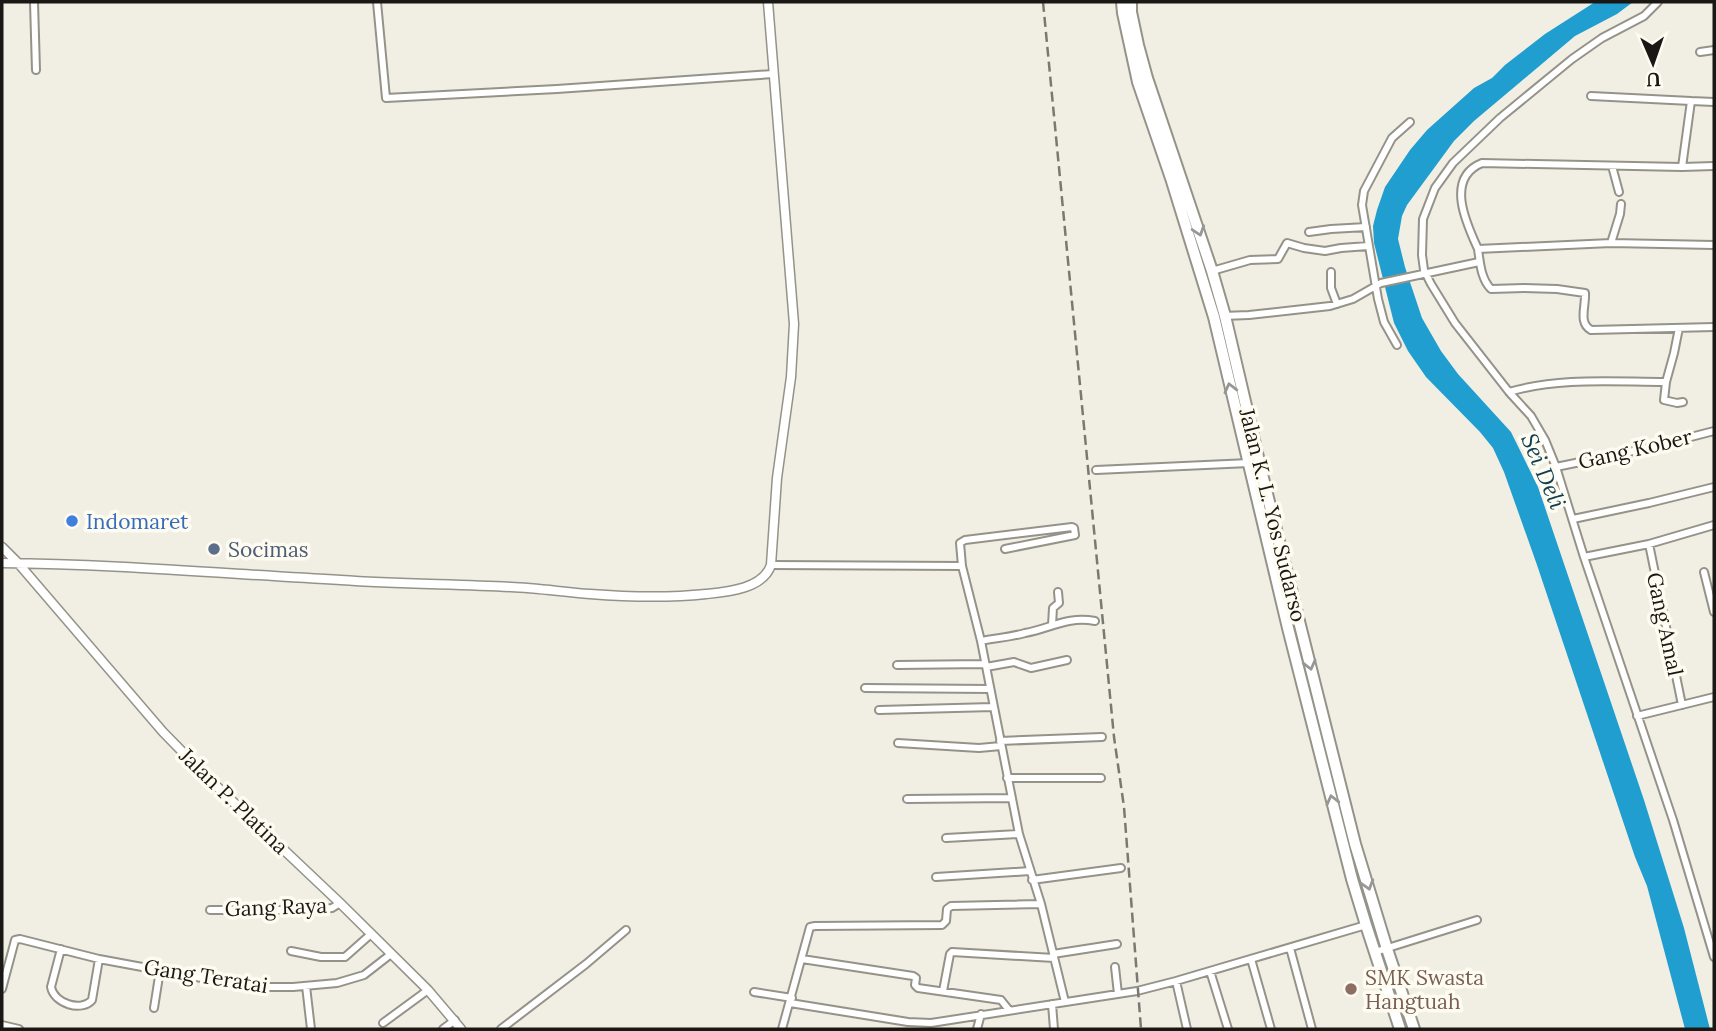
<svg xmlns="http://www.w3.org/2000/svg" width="1716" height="1031" font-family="Lora,serif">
<rect width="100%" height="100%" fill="#f1efe4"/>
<path fill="#219ed0" d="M 1595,2 L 1633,2 L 1617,14 L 1575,36 L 1474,121 L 1454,141 L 1407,205 L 1402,216 L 1398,239 L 1405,267 L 1422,318 L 1441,351 L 1458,374 L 1511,432 L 1538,487 L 1644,800 L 1684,928 L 1710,1029 L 1685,1029 L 1647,886 L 1635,857 L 1537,565 L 1504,472 L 1493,448 L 1480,432 L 1426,377 L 1408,351 L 1394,323 L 1374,243 L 1373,226 L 1377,210 L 1385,187 L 1410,150 L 1427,130 L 1474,88 L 1492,78 L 1505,65 L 1545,34 Z"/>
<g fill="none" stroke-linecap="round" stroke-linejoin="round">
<g stroke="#959389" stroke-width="10">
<path id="minor" d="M 34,2 L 36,70
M 377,2 L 386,98 L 557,89 L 773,74
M 1658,2 L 1644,16 L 1602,38 L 1572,59 L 1500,118 L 1453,163 L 1435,188 L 1423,219 L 1422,255 L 1424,270 L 1431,284 L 1455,323 L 1509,392 L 1531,416 L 1545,440 L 1556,467 L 1584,557 L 1673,820 L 1714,957
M 1700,52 L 1714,50
M 1591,96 L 1691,101
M 1612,166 L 1619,192
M 1682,167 L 1691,101 L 1714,102
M 1309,232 L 1331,229 L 1366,227
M 1611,243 L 1620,214 L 1621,204
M 1714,245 L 1611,243 L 1478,249 C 1480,263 1481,279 1491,289 L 1524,288 L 1557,289 L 1585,293 C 1586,306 1578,323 1591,330 L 1714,327
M 1478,249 C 1466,223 1445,178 1482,163 L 1682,167 L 1714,166
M 1212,271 L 1250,260 L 1278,259 L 1287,243 L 1304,248 L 1325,251 L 1341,248 L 1368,246
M 1331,272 L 1331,288 L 1337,304
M 1223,316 L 1249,315 L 1330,306 L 1353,299 L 1381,283 L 1479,262
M 1397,345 L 1384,322 L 1378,299 L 1362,205 L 1364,191 L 1392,138 L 1410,122
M 1666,382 L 1664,400 L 1677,403 L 1683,402
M 1509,392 C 1560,377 1613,382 1666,382 L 1674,353 L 1679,328
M 1556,467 L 1648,448 L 1714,431
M 1096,470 L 1249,463
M 1573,519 L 1649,503 L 1714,487
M 1649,544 L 1682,705
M 1584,557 L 1649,544 L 1714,525
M 771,565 L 962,566 L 981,641 L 1019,834 L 1041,904 L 1065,1002
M 962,566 L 960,543 L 965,540 L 1072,527 L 1074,528 L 1075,535 L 1005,549
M 1704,572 L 1714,612
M 1052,625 L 1053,608 L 1059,603 L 1058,592
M 981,641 C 996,638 1011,637 1025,633 C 1052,628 1067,616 1095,621
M 897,665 L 985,664
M 986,667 L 1014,662 L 1031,668 L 1067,660
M 865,688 L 990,689
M 879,710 L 993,707
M 1637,716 L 1714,697
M 1000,741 L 1102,737
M 898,743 L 979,748 L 1001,746
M 1007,778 L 1101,778
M 907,799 L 1012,798
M 946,838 L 1019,834
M 936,877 L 1030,871
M 1032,880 L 1121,868
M 210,910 L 310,910 L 332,908 L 340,903
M 1290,948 L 1312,1029
M 61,949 L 51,987 C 54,1004 82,1012 92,1000 L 99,959
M 291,951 L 321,957 L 345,957 L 371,934
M 1375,952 L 1477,920
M 1053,954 L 1117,944
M 802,959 L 913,976 L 916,978 L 915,985 L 918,988 L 1001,1000 L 1009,1010
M 1251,959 L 1271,1029
M 1115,967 L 1118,994
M 1210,971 L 1228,1029
M 1176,981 L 1187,1029
M 306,986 L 311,1029
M 2,989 L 14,944 L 15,940 L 20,939 L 99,959 L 234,984 L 262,987 L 293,987 L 337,983 L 364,975 L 391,954
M 943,991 L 950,954 L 952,952 L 1054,958
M 754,992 L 792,998
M 790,1003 L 908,1022 L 931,1023 L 1137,991 L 1176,981 L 1366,925
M 1052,1004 L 1054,1029
M 154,1008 L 160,970
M 383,1023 L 428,990
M 2,1025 L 19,1029
M 443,1029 L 455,1020
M 501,1029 L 586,964 L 626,930
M 782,1029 L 810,927 L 815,926 L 942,925 L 946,921 L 947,909 L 951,906 L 1041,904
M 977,1029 L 981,1014"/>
</g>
<g stroke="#959389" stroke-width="11">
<path id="tertiary" d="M 2,547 L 18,563 L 163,732 L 210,780 L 340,903 L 428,990 L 461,1029
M 2,563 C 115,564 228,574 341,580 C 397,584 454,584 511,587 C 537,588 563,592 590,594 C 629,597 668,598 706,594 C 727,592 763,589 771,565 L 777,478 L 791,377 L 794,324 L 768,2"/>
</g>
<g stroke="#959389" stroke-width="14">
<path id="trunk" d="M 1122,2 L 1123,13 L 1138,82 L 1171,178 L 1214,317 L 1288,628 L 1352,879 L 1366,925 L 1400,1029
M 1131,2 L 1131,12 L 1138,45 L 1147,78 L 1212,271 L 1225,316 L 1261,470 L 1355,844 L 1387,949 L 1414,1029"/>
</g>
<use href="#minor" stroke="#fff" stroke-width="6"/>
<use href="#tertiary" stroke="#fff" stroke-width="8"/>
<use href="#trunk" stroke="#fff" stroke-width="10"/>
<path stroke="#7a7971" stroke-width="2.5" stroke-dasharray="10 5" stroke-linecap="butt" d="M 1043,2 L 1114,737 L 1124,807 L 1141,1029"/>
</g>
<defs><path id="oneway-chevron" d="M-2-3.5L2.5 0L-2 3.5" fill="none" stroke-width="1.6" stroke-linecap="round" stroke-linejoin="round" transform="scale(1.75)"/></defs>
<g stroke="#989795">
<use href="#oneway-chevron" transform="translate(1199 231) rotate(72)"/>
<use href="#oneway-chevron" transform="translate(1230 388) rotate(-104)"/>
<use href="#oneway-chevron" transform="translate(1310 665) rotate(76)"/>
<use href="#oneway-chevron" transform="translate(1332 800) rotate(-104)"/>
<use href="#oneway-chevron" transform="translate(1368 885) rotate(73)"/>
</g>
<circle fill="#3f7fe0" stroke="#fefcf1" stroke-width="2.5" cx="72" cy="521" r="7"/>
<circle fill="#5c6f8a" stroke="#fefcf1" stroke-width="2.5" cx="214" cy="549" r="7"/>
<circle fill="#8d6e63" stroke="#fefcf1" stroke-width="2.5" cx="1351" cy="989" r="7"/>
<g text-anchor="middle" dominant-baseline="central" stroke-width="7" stroke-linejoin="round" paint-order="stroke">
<g font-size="21" fill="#191814" stroke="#fefcf1">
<text transform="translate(1635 449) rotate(-13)">Gang Kober</text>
<text transform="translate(1273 515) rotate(76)">Jalan K. L. Yos Sudarso</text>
<text transform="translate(1665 624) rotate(78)">Gang Amal</text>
<text transform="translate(234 801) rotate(44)">Jalan P. Platina</text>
<text transform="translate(276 907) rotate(-2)">Gang Raya</text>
<text transform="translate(206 976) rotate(9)">Gang Teratai</text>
</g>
<g font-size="21" fill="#366cbe" stroke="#fefcf1" text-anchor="start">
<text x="86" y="521">Indomaret</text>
</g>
<g font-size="21" fill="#4e5e75" stroke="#fefcf1" text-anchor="start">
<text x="228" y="549">Socimas</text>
</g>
<g font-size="21" fill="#785e54" stroke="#fefcf1" text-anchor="start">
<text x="1365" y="977">SMK Swasta<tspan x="1365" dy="24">Hangtuah</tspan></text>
</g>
<g font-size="23" font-style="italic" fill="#0c3d53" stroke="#fefcf1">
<text transform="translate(1544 471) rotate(67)">Sei Deli</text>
</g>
</g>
<rect width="1716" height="1031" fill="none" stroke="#191814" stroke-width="7"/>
<g transform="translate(1653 63) rotate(178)" stroke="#fefcf1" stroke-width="5" paint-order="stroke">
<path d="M0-5L12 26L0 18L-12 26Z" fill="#191814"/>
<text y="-10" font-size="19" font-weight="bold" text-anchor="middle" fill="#191814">U</text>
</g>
</svg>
